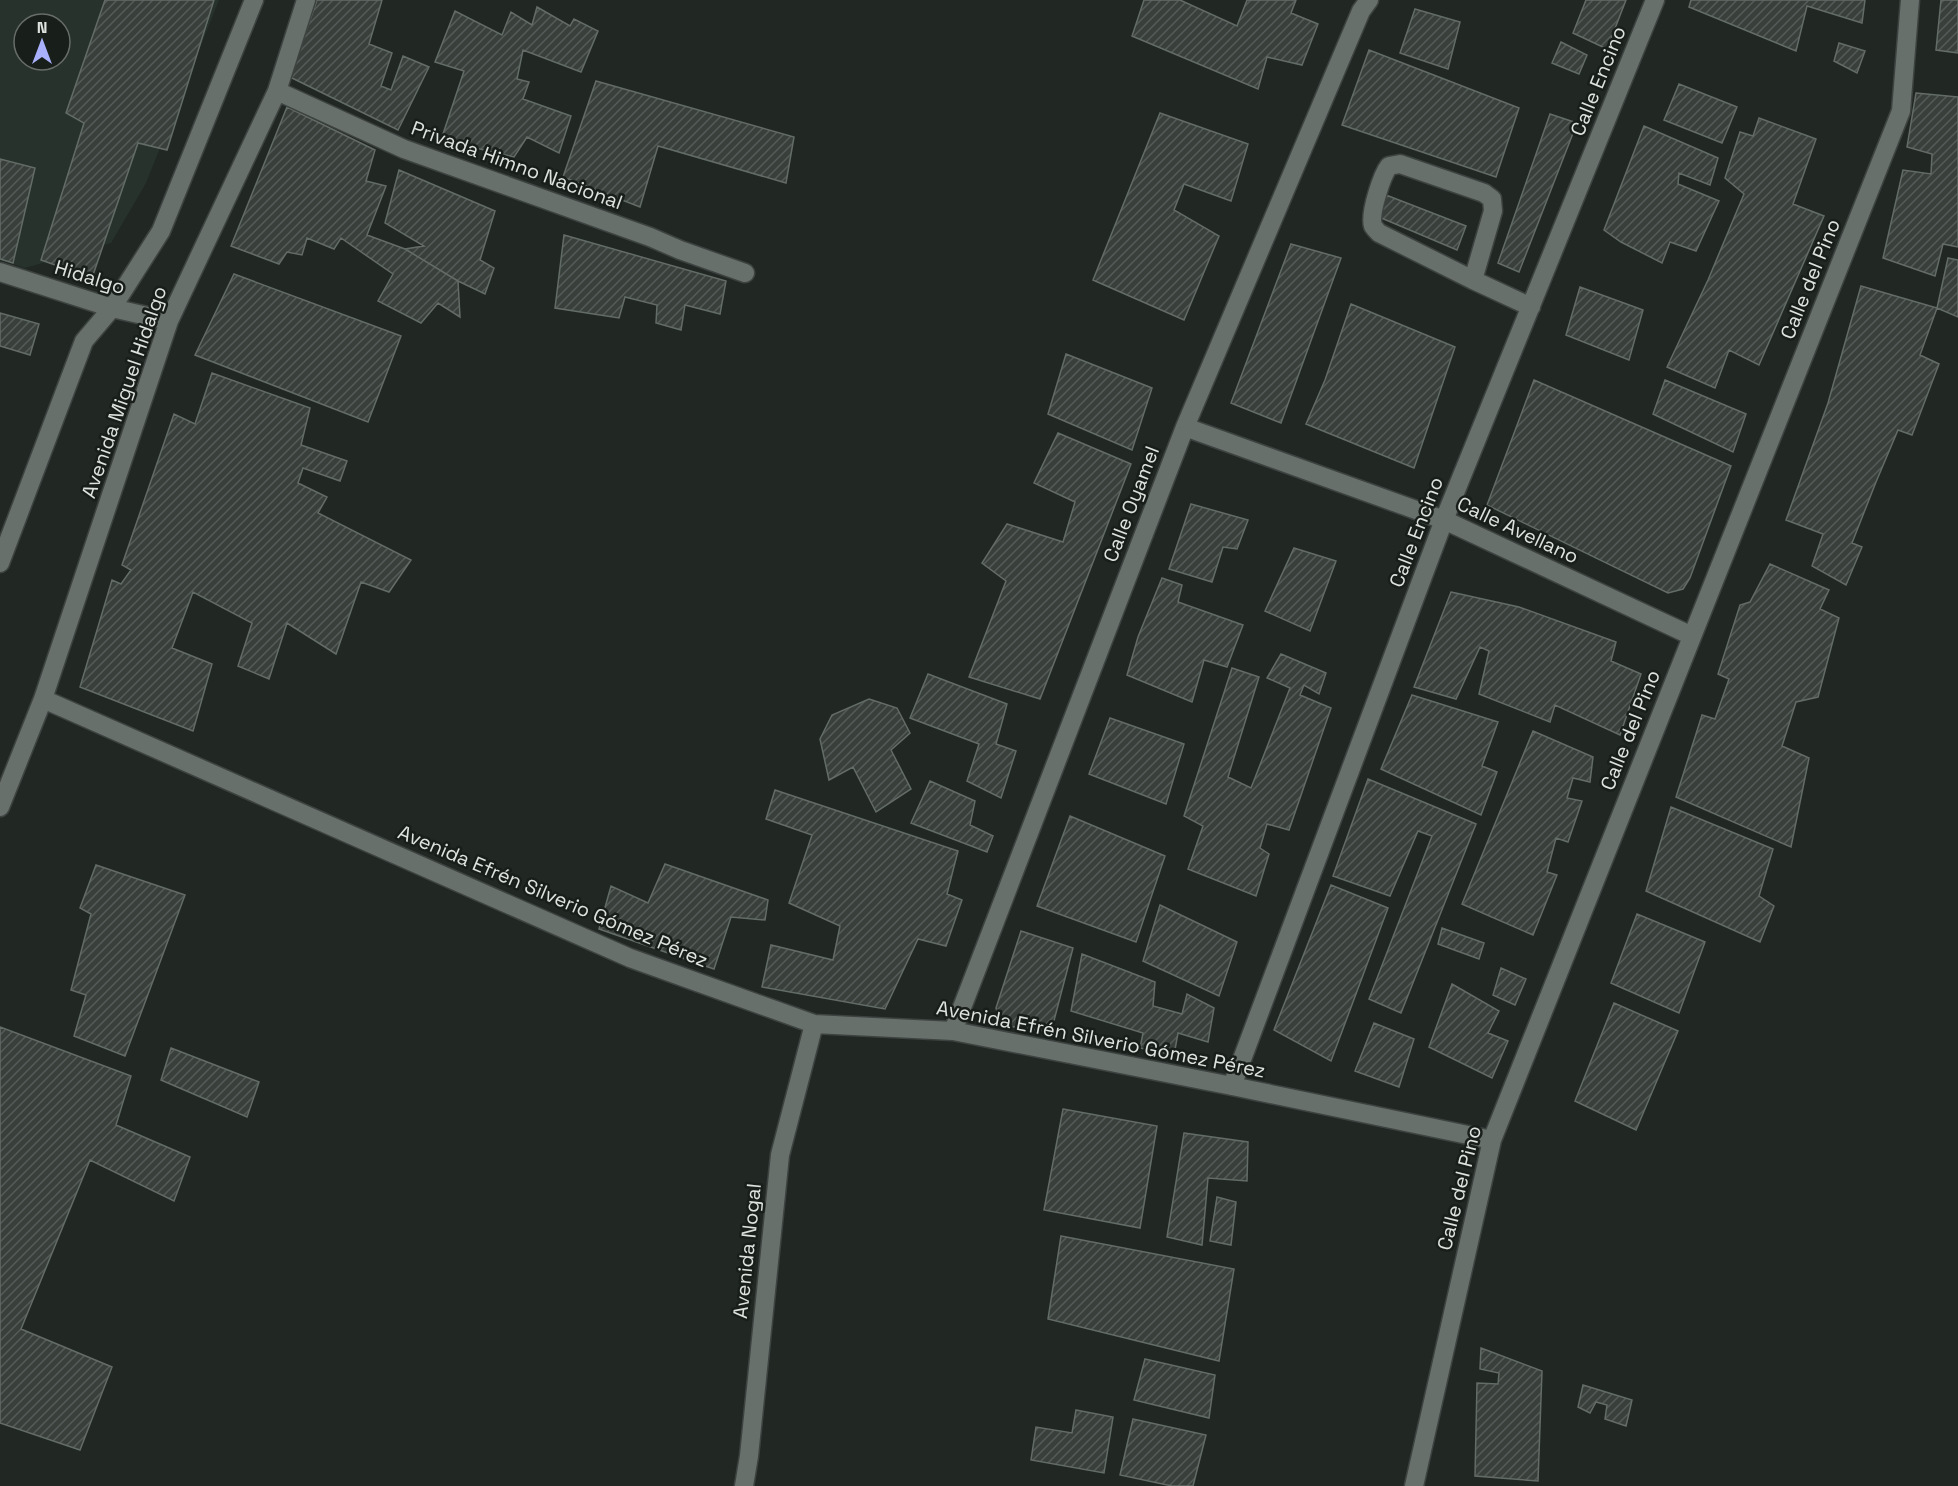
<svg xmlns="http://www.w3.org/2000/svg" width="1958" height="1486" font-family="'Space Grotesk',sans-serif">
<defs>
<pattern id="building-hatch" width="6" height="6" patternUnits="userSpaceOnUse" patternTransform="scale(1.5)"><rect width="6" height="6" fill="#39403c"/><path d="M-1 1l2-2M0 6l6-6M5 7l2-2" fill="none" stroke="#555b58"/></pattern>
</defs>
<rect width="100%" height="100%" fill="#212824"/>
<path fill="#26322b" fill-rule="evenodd" d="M 0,0 L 219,0 L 146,183 L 111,243 L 25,268 L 0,260 ZM 24,24 L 60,24 L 60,60 L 24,60 Z"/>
<path fill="url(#building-hatch)" stroke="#646c67" stroke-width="1.5" d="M 105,0 L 214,0 L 167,150 L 138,143 L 92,278 L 41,260 L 84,123 L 66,113 Z
M 317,0 L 382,0 L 369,44 L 392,53 L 381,86 L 391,90 L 403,56 L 429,67 L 398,130 L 290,77 Z
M 1144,0 L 1180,0 L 1237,26 L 1247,0 L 1296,0 L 1291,13 L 1318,24 L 1302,65 L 1267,57 L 1258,89 L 1132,36 Z
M 1586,0 L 1626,0 L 1607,49 L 1573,33 Z
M 1691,0 L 1865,0 L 1862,23 L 1807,6 L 1796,51 L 1689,7 Z
M 1941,0 L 1958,0 L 1958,53 L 1936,50 Z
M 537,7 L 570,26 L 574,19 L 598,31 L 581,72 L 523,50 L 517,79 L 529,82 L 523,99 L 571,116 L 559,153 L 527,137 L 514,157 L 441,140 L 464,71 L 435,62 L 455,11 L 502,35 L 511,12 L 532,25 Z
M 1415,9 L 1460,22 L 1448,69 L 1400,53 Z
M 1561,42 L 1587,55 L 1579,74 L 1552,63 Z
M 1839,43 L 1865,51 L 1857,73 L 1834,61 Z
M 1369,50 L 1519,108 L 1496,177 L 1342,125 Z
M 596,81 L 794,137 L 786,183 L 658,146 L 640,207 L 563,177 Z
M 1679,84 L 1737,107 L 1722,143 L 1664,120 Z
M 1916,93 L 1958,97 L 1958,247 L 1943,244 L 1935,276 L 1883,258 L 1903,170 L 1931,174 L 1932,154 L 1907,147 Z
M 287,107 L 375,150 L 366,181 L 386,186 L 367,235 L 405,249 L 458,281 L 460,317 L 438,303 L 421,323 L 378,301 L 393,274 L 341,238 L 334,249 L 307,238 L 302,255 L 287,252 L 279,264 L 231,246 Z
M 1160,113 L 1248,144 L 1231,201 L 1184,184 L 1174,210 L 1219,236 L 1184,320 L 1093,280 Z
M 1550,114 L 1577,123 L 1519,272 L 1498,263 Z
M 1759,118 L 1816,139 L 1793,204 L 1824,216 L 1759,365 L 1729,350 L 1715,388 L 1667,367 L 1708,280 L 1744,194 L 1725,178 L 1740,132 L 1753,136 Z
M 1644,126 L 1718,158 L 1710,185 L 1679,173 L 1678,184 L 1719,201 L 1696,251 L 1670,242 L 1662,263 L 1621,242 L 1604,230 Z
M 0,159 L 35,168 L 13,263 L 0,259 Z
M 399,170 L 495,211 L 480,260 L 494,268 L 485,294 L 458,281 L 405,249 L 424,246 L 385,223 Z
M 1386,195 L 1466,226 L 1457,250 L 1379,217 Z
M 564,235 L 726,281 L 720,314 L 685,305 L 681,330 L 656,323 L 657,305 L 625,297 L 619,318 L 555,308 Z
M 1291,244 L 1341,258 L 1281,423 L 1231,403 Z
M 1948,258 L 1958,260 L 1958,317 L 1937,308 Z
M 234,274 L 401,336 L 368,422 L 195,355 Z
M 1861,286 L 1937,308 L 1920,355 L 1939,364 L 1912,435 L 1898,430 L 1876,482 L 1852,543 L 1862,547 L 1846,585 L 1812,566 L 1823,534 L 1786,520 L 1828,403 Z
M 1580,287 L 1643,310 L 1629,360 L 1566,335 Z
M 1351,304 L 1455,347 L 1414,468 L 1306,424 L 1325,380 Z
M 0,313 L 39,324 L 30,355 L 0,346 Z
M 1066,354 L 1152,388 L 1132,450 L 1048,414 Z
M 212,373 L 310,408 L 301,445 L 347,461 L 340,481 L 303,468 L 298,483 L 327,497 L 318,513 L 411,560 L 389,592 L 361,582 L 336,654 L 287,623 L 269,679 L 238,666 L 252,623 L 193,592 L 172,648 L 212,664 L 193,731 L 80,687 L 112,580 L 121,584 L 131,570 L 122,565 L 174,414 L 195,424 Z
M 1534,380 L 1731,466 L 1690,578 L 1683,589 L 1668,593 L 1487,505 Z
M 1665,380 L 1746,414 L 1733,452 L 1653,414 Z
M 1058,433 L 1131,464 L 1040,699 L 969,677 L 1006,581 L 982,563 L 1007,524 L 1063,542 L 1075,502 L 1034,483 Z
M 1191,504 L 1248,520 L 1237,549 L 1223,547 L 1212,582 L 1169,569 Z
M 1294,548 L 1336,561 L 1310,631 L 1265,611 Z
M 1770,564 L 1829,590 L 1820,609 L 1839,618 L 1818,697 L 1796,702 L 1782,746 L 1809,758 L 1791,847 L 1676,797 L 1702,715 L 1715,719 L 1729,679 L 1718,674 L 1740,605 L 1750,602 Z
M 1162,578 L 1182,585 L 1178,602 L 1243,625 L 1227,667 L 1204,660 L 1192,702 L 1127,675 L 1138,637 Z
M 1451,592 L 1519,607 L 1616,642 L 1611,661 L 1641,674 L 1620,735 L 1555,705 L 1550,722 L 1479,694 L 1489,651 L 1480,647 L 1456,699 L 1414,687 Z
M 1281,654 L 1326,673 L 1319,694 L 1304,685 L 1300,695 L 1331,708 L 1289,830 L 1267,824 L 1260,848 L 1269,854 L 1256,896 L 1188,869 L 1203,826 L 1184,816 L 1232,668 L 1259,677 L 1228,777 L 1251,788 L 1290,688 L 1267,678 Z
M 928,674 L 1007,704 L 996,744 L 1016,751 L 1001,798 L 967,781 L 979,744 L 910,718 Z
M 1412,695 L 1498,722 L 1482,766 L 1497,772 L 1481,815 L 1381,769 Z
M 869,699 L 897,708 L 910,733 L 891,750 L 911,789 L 876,812 L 853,767 L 829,780 L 820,739 L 832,715 Z
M 1110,718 L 1184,744 L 1166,804 L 1089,774 Z
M 1533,731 L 1593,757 L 1590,782 L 1573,778 L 1567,798 L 1582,801 L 1568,842 L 1556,838 L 1547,872 L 1557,875 L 1533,935 L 1462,904 Z
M 1368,779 L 1476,824 L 1401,1013 L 1369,999 L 1432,836 L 1418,831 L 1390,896 L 1333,876 Z
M 930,781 L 975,801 L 970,825 L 993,836 L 987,852 L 911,823 Z
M 775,790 L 958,851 L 947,894 L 962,900 L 946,946 L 918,939 L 885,1009 L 762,987 L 771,945 L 833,960 L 840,926 L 789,903 L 812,835 L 766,819 Z
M 1671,807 L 1773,849 L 1759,896 L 1774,906 L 1760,942 L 1646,891 Z
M 1070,816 L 1165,856 L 1136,942 L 1037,906 Z
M 665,864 L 768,900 L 765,920 L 731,917 L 714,969 L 599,929 L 611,886 L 648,903 Z
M 96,865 L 185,895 L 125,1056 L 74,1036 L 86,995 L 71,990 L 91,914 L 80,908 Z
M 1331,885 L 1388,908 L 1331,1061 L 1274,1030 Z
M 1160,905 L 1237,942 L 1219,996 L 1143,961 Z
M 1637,914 L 1705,942 L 1679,1013 L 1611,983 Z
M 1442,928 L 1484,943 L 1479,959 L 1438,944 Z
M 1021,931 L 1073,948 L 1051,1032 L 1001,1025 L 996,1008 Z
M 1082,954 L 1155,982 L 1153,1006 L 1182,1014 L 1187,994 L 1214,1008 L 1208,1042 L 1178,1033 L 1174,1055 L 1140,1048 L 1143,1033 L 1071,1011 Z
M 1501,968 L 1526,979 L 1515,1005 L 1493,995 Z
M 1452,984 L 1499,1011 L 1488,1033 L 1508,1041 L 1492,1078 L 1429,1047 Z
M 1614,1003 L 1678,1031 L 1636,1130 L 1575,1101 Z
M 1374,1023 L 1414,1039 L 1399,1087 L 1355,1071 Z
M 0,1027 L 131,1076 L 116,1125 L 190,1157 L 174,1201 L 90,1160 L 21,1329 L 112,1367 L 80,1450 L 0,1423 Z
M 171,1048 L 259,1082 L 247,1117 L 161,1080 Z
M 1063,1109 L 1157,1126 L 1140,1228 L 1044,1210 Z
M 1184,1133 L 1248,1142 L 1247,1181 L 1208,1178 L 1202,1245 L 1167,1237 Z
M 1217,1197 L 1236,1202 L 1231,1245 L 1210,1241 Z
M 1061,1236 L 1234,1269 L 1219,1361 L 1048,1319 Z
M 1481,1348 L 1542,1371 L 1538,1481 L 1475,1476 L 1477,1383 L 1498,1384 L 1499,1373 L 1480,1369 Z
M 1145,1359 L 1215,1375 L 1209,1418 L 1134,1400 Z
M 1583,1385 L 1632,1400 L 1626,1426 L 1605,1419 L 1607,1405 L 1596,1402 L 1590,1413 L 1578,1407 Z
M 1076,1410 L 1113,1417 L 1104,1473 L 1031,1460 L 1036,1427 L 1072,1433 Z
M 1133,1419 L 1206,1435 L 1193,1486 L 1172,1486 L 1120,1475 Z"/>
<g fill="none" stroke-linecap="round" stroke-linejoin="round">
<g stroke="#3d4340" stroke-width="21">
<path id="minor" d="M 277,91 L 404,149 L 650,237 L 680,250 L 745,273
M 1400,164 L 1484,193 L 1492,199 L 1493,211 L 1473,280 L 1379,233 C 1376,230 1375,229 1373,226 C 1369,214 1382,175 1389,166 Z
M 0,272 L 112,308 L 169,321
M 1473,280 L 1531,307
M 1185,427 L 1444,520 L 1692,636
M 0,563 L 84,341 L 112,308 L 161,231 L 254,0
M 43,699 L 630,958 L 814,1024 L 953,1031 L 1232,1086 L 1492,1140
M 0,807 L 43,699 L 169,321 L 277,91 L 306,0
M 953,1031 L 1185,427 L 1361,11 L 1369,0
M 1232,1086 L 1444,520 L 1655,0
M 744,1486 L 749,1456 L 780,1155 L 814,1024
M 1414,1486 L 1492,1140 L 1901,111 L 1910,0"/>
</g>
<use href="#minor" stroke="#68706b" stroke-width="18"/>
</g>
<g text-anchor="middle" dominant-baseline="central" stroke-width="5" stroke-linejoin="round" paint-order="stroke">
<g font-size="20" fill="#dfe3e0" stroke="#181e1a">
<text transform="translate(1598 81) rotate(-68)">Calle Encino</text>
<text transform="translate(517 165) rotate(20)">Privada Himno Nacional</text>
<text transform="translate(90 277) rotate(17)">Hidalgo</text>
<text transform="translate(1810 279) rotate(-68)">Calle del Pino</text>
<text transform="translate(124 392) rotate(-71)">Avenida Miguel Hidalgo</text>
<text transform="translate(1131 504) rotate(-69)">Calle Oyamel</text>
<text transform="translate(1518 530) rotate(25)">Calle Avellano</text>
<text transform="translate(1416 532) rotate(-69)">Calle Encino</text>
<text transform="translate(1630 730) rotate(-68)">Calle del Pino</text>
<text transform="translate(553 896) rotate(23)">Avenida Efrén Silverio Gómez Pérez</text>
<text transform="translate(1101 1039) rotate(11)">Avenida Efrén Silverio Gómez Pérez</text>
<text transform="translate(1459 1188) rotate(-76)">Calle del Pino</text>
<text transform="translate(747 1251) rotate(-84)">Avenida Nogal</text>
</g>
</g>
<g transform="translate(42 42)"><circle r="28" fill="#181e1a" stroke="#686d69" stroke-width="1.5"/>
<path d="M0-4.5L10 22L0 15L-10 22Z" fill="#a9b0fc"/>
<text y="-9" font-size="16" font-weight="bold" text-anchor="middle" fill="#dfe3e0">N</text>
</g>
</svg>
